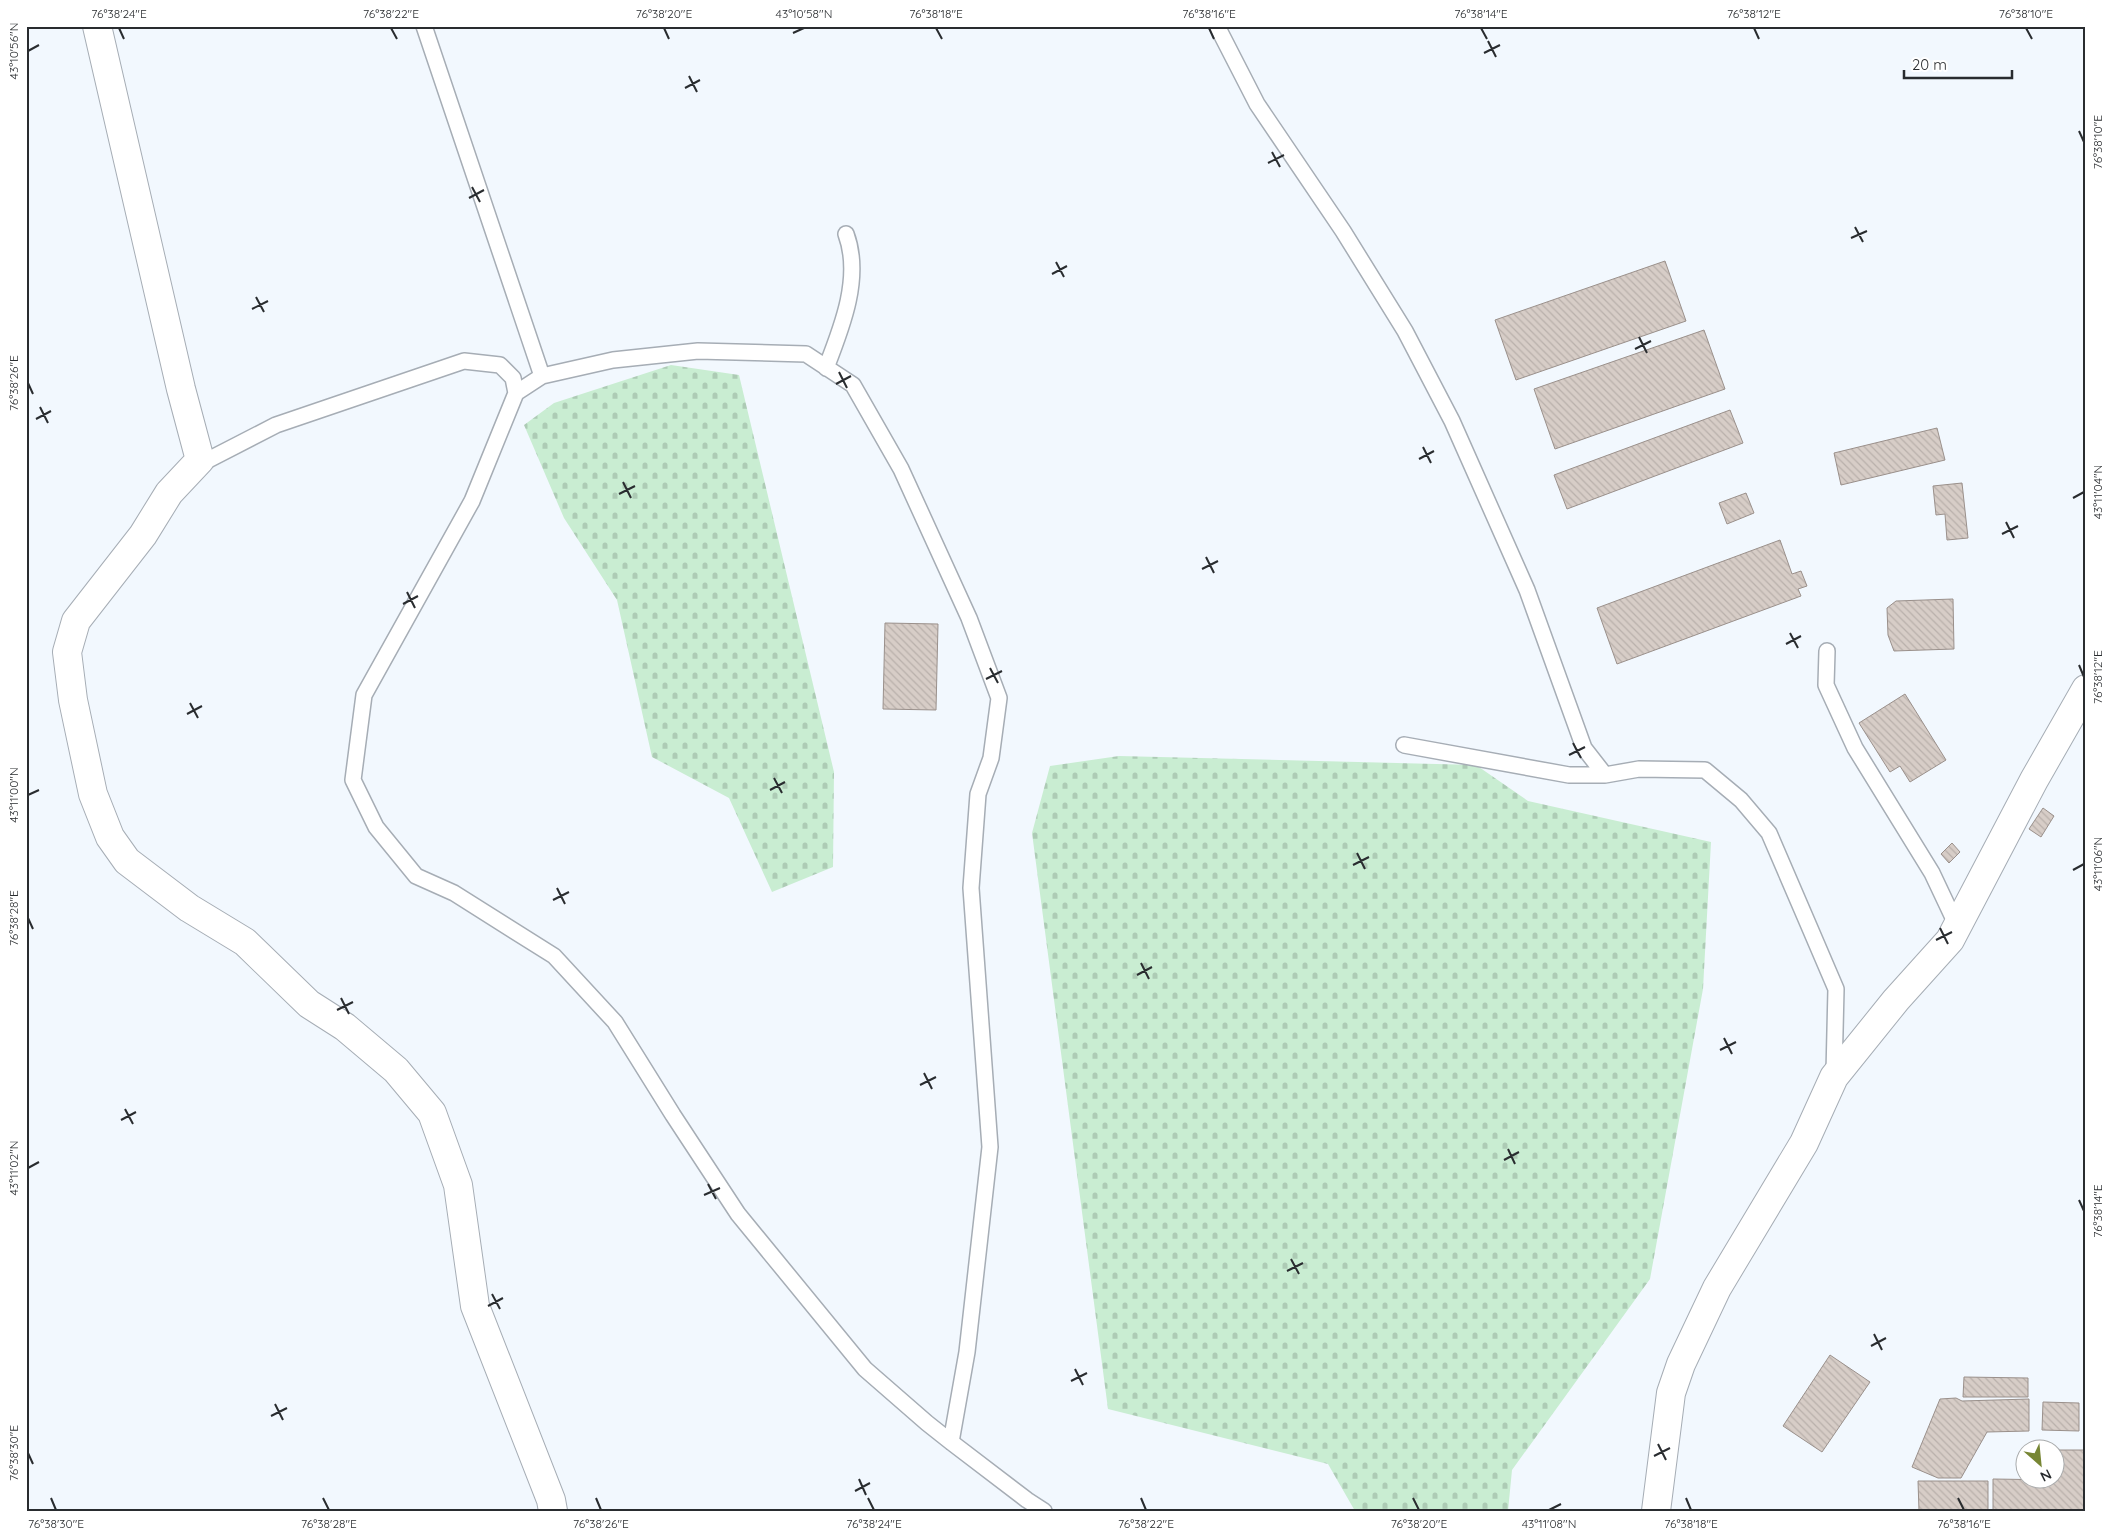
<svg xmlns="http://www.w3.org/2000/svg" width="2112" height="1537" font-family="Quicksand,sans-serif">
<defs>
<pattern id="cemetery-stones" width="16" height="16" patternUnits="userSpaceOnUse" patternTransform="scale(1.25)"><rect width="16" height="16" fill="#c9edd2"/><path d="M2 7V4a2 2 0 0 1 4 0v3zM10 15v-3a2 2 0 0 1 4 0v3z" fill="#adcbb5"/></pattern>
<pattern id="building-back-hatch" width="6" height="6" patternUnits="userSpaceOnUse" patternTransform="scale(1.25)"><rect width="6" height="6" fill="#d7cdc7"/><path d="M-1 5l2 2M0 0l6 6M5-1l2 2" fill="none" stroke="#b9b0ab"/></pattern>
</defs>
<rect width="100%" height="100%" fill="#f2f8fe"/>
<path fill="url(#cemetery-stones)" d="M 671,365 L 739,375 L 834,772 L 833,867 L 772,892 L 729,798 L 652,757 L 617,600 L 564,518 L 524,425 L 554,403 Z
M 1119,756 L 1476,765 L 1528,801 L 1711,842 L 1703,989 L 1650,1279 L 1512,1470 L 1508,1511 L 1355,1511 L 1328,1464 L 1108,1409 L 1032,833 L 1050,766 Z"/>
<path fill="url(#building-back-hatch)" stroke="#9a908b" d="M 1665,261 L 1686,321 L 1516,380 L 1495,320 Z
M 1704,330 L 1725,389 L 1555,449 L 1534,389 Z
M 1730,410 L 1743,443 L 1567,509 L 1554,475 Z
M 1937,428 L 1945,460 L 1841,485 L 1834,453 Z
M 1962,483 L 1968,538 L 1947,540 L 1945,514 L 1936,515 L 1933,486 Z
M 1746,493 L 1754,513 L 1727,524 L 1719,503 Z
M 1780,540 L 1792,574 L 1801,571 L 1807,586 L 1798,589 L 1801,596 L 1617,664 L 1597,608 Z
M 1953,599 L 1954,649 L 1894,651 L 1888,635 L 1887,608 L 1896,601 Z
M 885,623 L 938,624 L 936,710 L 883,709 Z
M 1905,694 L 1946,760 L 1910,782 L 1900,766 L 1890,772 L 1859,723 Z
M 2043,808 L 2054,816 L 2041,837 L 2029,829 Z
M 1952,843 L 1960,852 L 1949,863 L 1941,854 Z
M 1830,1355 L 1870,1382 L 1822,1452 L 1783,1426 Z
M 1964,1377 L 2028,1378 L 2028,1397 L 1963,1397 Z
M 1956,1398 L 1962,1401 L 2029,1399 L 2029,1431 L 1987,1432 L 1961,1478 L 1938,1478 L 1912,1467 L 1940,1399 Z
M 2043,1402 L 2079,1403 L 2079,1431 L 2042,1430 Z
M 2059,1450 L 2086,1450 L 2086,1511 L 1993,1511 L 1993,1479 L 2058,1480 Z
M 1918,1481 L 1988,1481 L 1988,1511 L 1919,1511 Z"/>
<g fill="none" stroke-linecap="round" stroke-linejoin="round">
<g stroke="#a6adb5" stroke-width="18">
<path id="lane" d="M 424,26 L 542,376
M 1217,26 L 1257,104 L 1343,231 L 1405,331 L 1452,421 L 1527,590 L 1584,748 L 1605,775
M 826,368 C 842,327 862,277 846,234
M 200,460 L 210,459 L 276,425 L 464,361 L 500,365 L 513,378 L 516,393
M 1827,651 L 1826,685 L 1855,748 L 1932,873 L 1957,926
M 1404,745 L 1569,775 L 1605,775 L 1639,769 L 1705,770 L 1741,800 L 1769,833 L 1809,926 L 1836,989 L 1834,1073
M 951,1442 L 967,1352 L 990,1147 L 971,888 L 978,794 L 991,758 L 999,698 L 969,618 L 901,469 L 853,385 L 806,354 L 698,351 L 613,360 L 542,376 L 516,393 L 472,501 L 364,695 L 353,780 L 376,827 L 416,876 L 454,893 L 554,956 L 615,1022 L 673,1115 L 738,1214 L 865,1369 L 927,1423 L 951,1442 L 1027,1500 L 1044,1511"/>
</g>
<g stroke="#a6adb5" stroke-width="30">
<path id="street" d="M 97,26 L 181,389 L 200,460 L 169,493 L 143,535 L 76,621 L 67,652 L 73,700 L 93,794 L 110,837 L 127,861 L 189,908 L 245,942 L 309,1004 L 345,1027 L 396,1070 L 432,1113 L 458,1185 L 475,1306 L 551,1500 L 553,1511
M 1656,1511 L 1671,1393 L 1681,1364 L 1717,1288 L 1804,1143 L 1834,1077 L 1896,1000 L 1950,940 L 2034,780 L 2086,689"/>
</g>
<use href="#lane" stroke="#fff" stroke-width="15"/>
<use href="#street" stroke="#fff" stroke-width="28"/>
</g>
<path fill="none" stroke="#292c2f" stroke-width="2" d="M 119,28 L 124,39M 391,28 L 397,39M 664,28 L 669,39M 936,28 L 942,39M 1209,28 L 1214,39M 1481,28 L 1487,39M 1754,28 L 1759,39M 2026,28 L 2032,39M 793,33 L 804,28M 1488,41 L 1496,57M 28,51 L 39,45M 1484,53 L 1500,45M 689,76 L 697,92M 685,88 L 700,80M 2079,131 L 2084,142M 1272,152 L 1280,167M 1268,163 L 1284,155M 472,187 L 480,202M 469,198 L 484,190M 1855,227 L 1863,242M 1851,238 L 1867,231M 1056,262 L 1064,277M 1052,274 L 1067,266M 256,297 L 264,312M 252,309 L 268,301M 1639,337 L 1647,353M 1635,349 L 1651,341M 839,372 L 847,388M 28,383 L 33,394M 836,384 L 851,376M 40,407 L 48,423M 36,419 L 51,411M 1423,447 L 1431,463M 1419,459 L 1434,451M 623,482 L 631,498M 619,494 L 635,486M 2073,498 L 2084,492M 2006,522 L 2014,538M 2002,534 L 2018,526M 1206,557 L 1214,573M 1202,569 L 1218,561M 407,592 L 415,608M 403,604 L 418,596M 1790,633 L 1798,648M 1786,644 L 1801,636M 2079,665 L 2084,677M 990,668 L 998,683M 986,679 L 1002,671M 190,703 L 198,718M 187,714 L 202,706M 1573,743 L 1581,758M 1569,755 L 1585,747M 774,778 L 782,793M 770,790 L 785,782M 28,795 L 39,790M 1357,853 L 1365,869M 1353,865 L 1369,857M 2073,870 L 2084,864M 557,888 L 565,904M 553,900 L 569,892M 28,918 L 33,929M 1940,928 L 1948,944M 1936,940 L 1952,932M 1141,963 L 1149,979M 1137,975 L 1152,967M 341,998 L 349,1014M 337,1010 L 353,1002M 1724,1038 L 1732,1054M 1720,1050 L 1736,1042M 924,1073 L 932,1089M 920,1085 L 936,1077M 125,1109 L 133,1124M 121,1120 L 136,1112M 1508,1149 L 1515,1164M 1504,1160 L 1519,1152M 28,1168 L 39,1162M 708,1184 L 716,1199M 704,1195 L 720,1188M 2079,1200 L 2084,1211M 1291,1259 L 1299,1274M 1287,1271 L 1303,1263M 492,1294 L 500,1309M 488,1306 L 503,1298M 1874,1334 L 1882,1350M 1871,1346 L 1886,1338M 1075,1369 L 1083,1385M 1071,1381 L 1087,1373M 275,1404 L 283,1420M 271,1416 L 287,1408M 1658,1444 L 1666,1460M 28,1453 L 33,1464M 1654,1456 L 1670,1448M 859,1479 L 866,1495M 855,1491 L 870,1483M 51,1498 L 56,1510M 323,1498 L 329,1510M 596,1498 L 601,1510M 868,1498 L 874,1510M 1141,1498 L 1146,1510M 1413,1498 L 1419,1510M 1686,1498 L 1691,1510M 1958,1498 L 1964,1510M 1549,1510 L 1561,1504"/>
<rect width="2112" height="1537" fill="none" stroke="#ffffff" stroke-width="55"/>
<g transform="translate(2040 1464) rotate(153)"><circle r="24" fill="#ffffff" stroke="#a9abac"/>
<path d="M0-4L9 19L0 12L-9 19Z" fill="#778634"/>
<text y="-8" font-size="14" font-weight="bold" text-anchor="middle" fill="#292c2f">N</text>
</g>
<path d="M1904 70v8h108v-8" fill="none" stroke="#292c2f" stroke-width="2.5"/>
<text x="1912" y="70" font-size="15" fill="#292c2f" stroke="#ffffff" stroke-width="4" paint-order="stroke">20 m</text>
<rect x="28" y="28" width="2056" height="1482" fill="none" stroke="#292c2f" stroke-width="2"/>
<g font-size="12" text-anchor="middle" fill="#292c2f">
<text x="119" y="18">76°38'24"E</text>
<text x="391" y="18">76°38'22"E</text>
<text x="664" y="18">76°38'20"E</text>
<text x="804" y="18">43°10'58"N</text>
<text x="936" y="18">76°38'18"E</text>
<text x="1209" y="18">76°38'16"E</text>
<text x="1481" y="18">76°38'14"E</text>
<text x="1754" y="18">76°38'12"E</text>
<text x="2026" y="18">76°38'10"E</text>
<text transform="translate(14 51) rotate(-90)" y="4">43°10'56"N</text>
<text transform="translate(2098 142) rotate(-90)" y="4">76°38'10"E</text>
<text transform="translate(14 383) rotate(-90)" y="4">76°38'26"E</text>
<text transform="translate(2098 492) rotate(-90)" y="4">43°11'04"N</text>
<text transform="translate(2098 677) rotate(-90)" y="4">76°38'12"E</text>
<text transform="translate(14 795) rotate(-90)" y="4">43°11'00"N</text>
<text transform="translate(2098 864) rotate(-90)" y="4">43°11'06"N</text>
<text transform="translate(14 918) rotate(-90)" y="4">76°38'28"E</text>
<text transform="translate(14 1168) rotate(-90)" y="4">43°11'02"N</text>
<text transform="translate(2098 1211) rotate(-90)" y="4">76°38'14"E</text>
<text transform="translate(14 1453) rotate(-90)" y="4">76°38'30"E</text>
<text x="56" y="1528">76°38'30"E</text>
<text x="329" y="1528">76°38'28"E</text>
<text x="601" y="1528">76°38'26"E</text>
<text x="874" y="1528">76°38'24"E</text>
<text x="1146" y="1528">76°38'22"E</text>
<text x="1419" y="1528">76°38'20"E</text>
<text x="1549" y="1528">43°11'08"N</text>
<text x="1691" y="1528">76°38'18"E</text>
<text x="1964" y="1528">76°38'16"E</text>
</g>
</svg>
